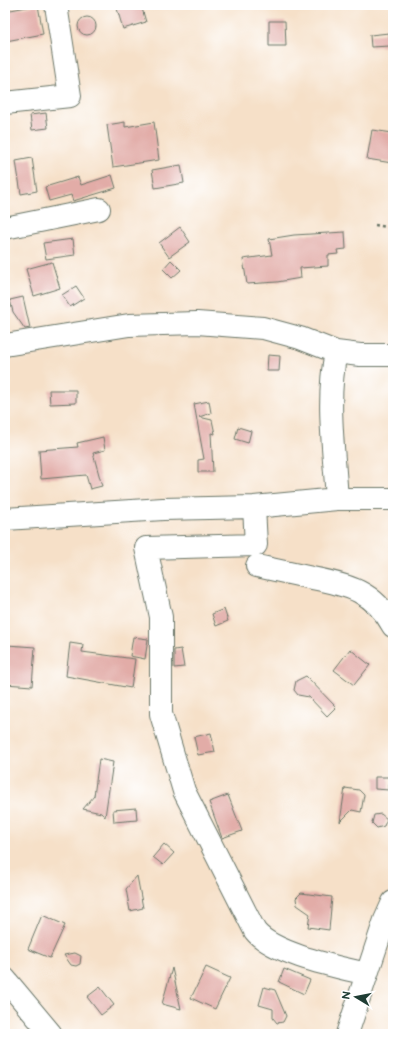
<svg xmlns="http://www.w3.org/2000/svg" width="398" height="1039" font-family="'Balsamiq Sans',sans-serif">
<rect width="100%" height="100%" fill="#fff"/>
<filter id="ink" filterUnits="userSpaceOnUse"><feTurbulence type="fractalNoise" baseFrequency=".025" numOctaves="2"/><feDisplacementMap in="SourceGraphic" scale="8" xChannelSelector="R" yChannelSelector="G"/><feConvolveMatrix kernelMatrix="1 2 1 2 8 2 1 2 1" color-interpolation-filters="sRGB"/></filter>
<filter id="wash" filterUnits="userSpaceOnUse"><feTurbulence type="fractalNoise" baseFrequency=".012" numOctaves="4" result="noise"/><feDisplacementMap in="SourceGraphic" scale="16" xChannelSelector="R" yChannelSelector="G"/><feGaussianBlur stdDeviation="0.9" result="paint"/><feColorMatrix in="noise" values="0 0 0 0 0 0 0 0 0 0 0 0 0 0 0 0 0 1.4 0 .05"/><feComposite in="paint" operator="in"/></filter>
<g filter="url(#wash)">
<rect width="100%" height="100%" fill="#f6e0c8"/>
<g id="blocks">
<path fill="#e2aca7" d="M 38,5 L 43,34 L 6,41 L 5,11 Z
M 116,5 L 141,5 L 146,22 L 123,29 Z
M78 26a9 9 0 1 1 18 0a9 9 0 1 1-18 0Z
M 269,21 L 285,21 L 286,46 L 269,46 Z
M 389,33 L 390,46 L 371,47 L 370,35 Z
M 46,113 L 48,128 L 32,130 L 30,115 Z
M 125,122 L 125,127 L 154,122 L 159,160 L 113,167 L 107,125 Z
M 372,130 L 393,133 L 392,163 L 367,159 Z
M 32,158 L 37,191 L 21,194 L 16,161 Z
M 181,165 L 184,183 L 155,188 L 152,170 Z
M 112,175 L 116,188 L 73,201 L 71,195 L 49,201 L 45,187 L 78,177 L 81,185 Z
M 180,227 L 190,242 L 169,257 L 159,243 Z
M 345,232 L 346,249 L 337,250 L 338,254 L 328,255 L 328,266 L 300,268 L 301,278 L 277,282 L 247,284 L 243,259 L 272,255 L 269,239 L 294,235 Z
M 73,239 L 75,255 L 46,259 L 43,243 Z
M 171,260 L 181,270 L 172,278 L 163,269 Z
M 52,262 L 60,288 L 34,296 L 26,269 Z
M 76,286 L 84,298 L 70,307 L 62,295 Z
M 23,297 L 30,328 L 25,329 L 13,312 L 10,300 Z
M 268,355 L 280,356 L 279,371 L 267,371 Z
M 49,390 L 76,390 L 76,403 L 50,404 Z
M 209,401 L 211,413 L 199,417 L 212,420 L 215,434 L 211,433 L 213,472 L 198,472 L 198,460 L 204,459 L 194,404 Z
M 238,427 L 251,431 L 248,443 L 235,439 Z
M 103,437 L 105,450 L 93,453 L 102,486 L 90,489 L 86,475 L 41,479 L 39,450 L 78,447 L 77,443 Z
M 224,609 L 228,621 L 216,626 L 212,614 Z
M 133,637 L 148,639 L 145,659 L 130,656 Z
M 70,643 L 83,645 L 82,652 L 135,659 L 131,688 L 66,676 Z
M 7,645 L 35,647 L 32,686 L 5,684 Z
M 181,649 L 184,667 L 174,668 L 174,650 Z
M 350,649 L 370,665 L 354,685 L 334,670 Z
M 306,676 L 336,707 L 327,716 L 309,697 L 298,695 L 294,690 L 296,681 Z
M 211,733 L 215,752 L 198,755 L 194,737 Z
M 99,759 L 113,762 L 105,817 L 101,813 L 83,809 L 94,796 Z
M 375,777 L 389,777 L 389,790 L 375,789 Z
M 345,788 L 359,790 L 364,795 L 361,812 L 352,810 L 340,822 Z
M 228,795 L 242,831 L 222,838 L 209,802 Z
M 136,808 L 137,820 L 114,822 L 113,810 Z
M 381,814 L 387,819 L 384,826 L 377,828 L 372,823 L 374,815 Z
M 164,844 L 174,853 L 163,865 L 153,857 Z
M 137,876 L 143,908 L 130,911 L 126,889 Z
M 301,893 L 332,897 L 329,930 L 308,927 L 310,914 L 297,905 L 296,898 Z
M 42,915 L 65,925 L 50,958 L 28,949 Z
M 75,953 L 81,956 L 80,964 L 76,966 L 71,965 L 64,955 Z
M 206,967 L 230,978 L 215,1009 L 191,998 Z
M 172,968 L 181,1009 L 162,1004 Z
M 284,969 L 310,980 L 304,994 L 279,982 Z
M 100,987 L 114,1005 L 101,1015 L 87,997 Z
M 264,987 L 275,990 L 286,1016 L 283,1022 L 277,1023 L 273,1018 L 273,1009 L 259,1005 Z"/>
</g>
</g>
<g filter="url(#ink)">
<use href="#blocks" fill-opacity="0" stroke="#6a7668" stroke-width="1"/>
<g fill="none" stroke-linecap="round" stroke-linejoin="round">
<g stroke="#6a7668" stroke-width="24">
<path id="minor" d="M 5,103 L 70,96 L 56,5
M 5,228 L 99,209
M 5,345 L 129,325 L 197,323 L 263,328 L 300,338 L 336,352 C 326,401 334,450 337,499
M 336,352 L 360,355 L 393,355
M 254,507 L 256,545 L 146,548 L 161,617 L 161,714 L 184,791 L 255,931 C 273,954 338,967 367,974
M 5,519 L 163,509 L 254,507 L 337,499 L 393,499
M 257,566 C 276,570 294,574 312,578 C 348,585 374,591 393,626
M 5,979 L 51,1034
M 347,1034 L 385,920 L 393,902"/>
</g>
<path stroke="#6a7668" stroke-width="2.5" stroke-dasharray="3 3" stroke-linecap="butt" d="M 375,225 L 393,228"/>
<use href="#minor" stroke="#fff" stroke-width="22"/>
</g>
</g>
<rect width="398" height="1039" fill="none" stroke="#fff" stroke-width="20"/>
<g transform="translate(356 997) rotate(280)" stroke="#ffffff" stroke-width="3" paint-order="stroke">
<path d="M0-3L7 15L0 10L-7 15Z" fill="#1f3d34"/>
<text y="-6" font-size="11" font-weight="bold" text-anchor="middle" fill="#1f3d34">N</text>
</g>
</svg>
